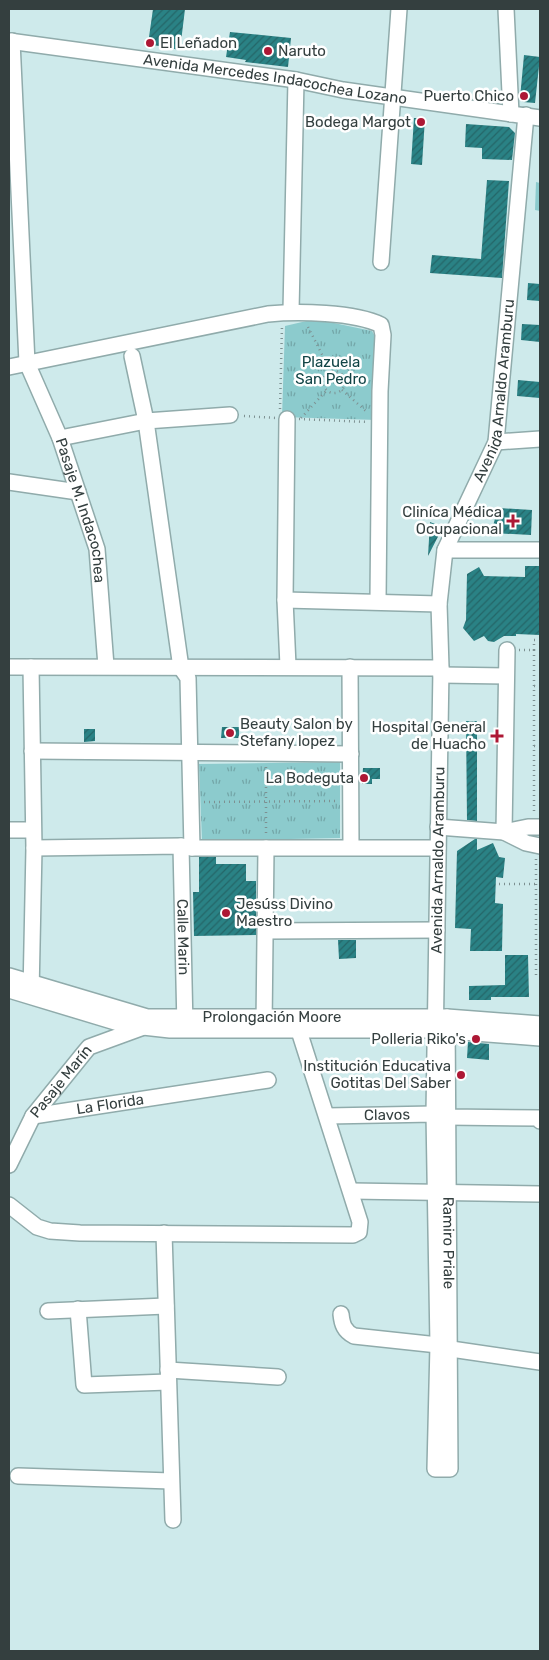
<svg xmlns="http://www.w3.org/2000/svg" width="549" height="1660" font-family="Rubik,sans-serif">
<defs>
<pattern id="park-tufts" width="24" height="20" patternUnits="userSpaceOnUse" patternTransform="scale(1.25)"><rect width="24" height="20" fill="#8ccbcd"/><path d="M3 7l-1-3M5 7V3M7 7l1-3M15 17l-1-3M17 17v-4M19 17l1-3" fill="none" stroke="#73a6a8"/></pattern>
<pattern id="building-hatch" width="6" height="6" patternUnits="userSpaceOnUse" patternTransform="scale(1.25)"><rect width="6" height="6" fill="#2a8285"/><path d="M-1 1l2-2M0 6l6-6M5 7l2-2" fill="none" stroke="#246668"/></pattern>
</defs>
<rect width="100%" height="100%" fill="#ceeaeb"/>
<path fill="url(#park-tufts)" d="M 315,319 L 372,331 L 377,340 L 377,420 L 282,417 L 285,326 Z
M 340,762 L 340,838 L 202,841 L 199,764 Z"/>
<path fill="#8ccbcd" d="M 536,182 L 540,183 L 540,211 L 535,210 Z"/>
<path fill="url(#building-hatch)" d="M 153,9 L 185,9 L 180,50 L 148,44 Z
M 230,32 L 291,38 L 288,67 L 245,62 L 246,60 L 226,57 Z
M 524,55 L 540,57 L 535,103 L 523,102 L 520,98 Z
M 414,118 L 425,118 L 422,165 L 411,164 Z
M 466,124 L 509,127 L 515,133 L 512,160 L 482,159 L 482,148 L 465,147 Z
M 487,180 L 509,181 L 502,278 L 430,273 L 432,255 L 481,259 Z
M 528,283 L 540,284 L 540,301 L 527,300 Z
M 522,324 L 540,325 L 540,342 L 521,340 Z
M 518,380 L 540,382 L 540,398 L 517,396 Z
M 498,508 L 532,510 L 531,535 L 491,533 Z
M 430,522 L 443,527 L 428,556 Z
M 525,566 L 540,566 L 540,635 L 516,634 L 516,636 L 504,636 L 494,642 L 488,641 L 484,636 L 474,641 L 463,628 L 466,620 L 467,574 L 479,567 L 484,576 L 525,577 Z
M 466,721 L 477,721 L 477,821 L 467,820 Z
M 222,727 L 239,727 L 239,738 L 221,738 Z
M 84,729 L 95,729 L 95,741 L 84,742 Z
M 363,768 L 380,768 L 380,779 L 372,779 L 372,784 L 362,784 Z
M 475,839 L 477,839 L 477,850 L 493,843 L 499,857 L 505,858 L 503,878 L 496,877 L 495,903 L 503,904 L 502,951 L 470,951 L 471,929 L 455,928 L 457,851 Z
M 199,857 L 216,857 L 216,864 L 246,864 L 246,881 L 256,881 L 256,935 L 194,936 L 193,892 L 199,892 Z
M 338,940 L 356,940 L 356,958 L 339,959 Z
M 505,955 L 528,955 L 529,997 L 491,997 L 491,1000 L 469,1000 L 469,986 L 505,985 Z
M 468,1042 L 489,1044 L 489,1060 L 467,1058 Z"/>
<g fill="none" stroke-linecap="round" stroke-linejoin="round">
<g stroke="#90abab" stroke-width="18">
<g id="minor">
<path d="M 506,9 L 511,114"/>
<path id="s1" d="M 9,41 L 296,80 L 343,90 L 540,118"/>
<path id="s2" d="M 12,41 L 27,363 L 60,438 L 97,549 L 106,666"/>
<path d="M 381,262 L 399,9"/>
<path d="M 291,311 L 296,80"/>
<path d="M 9,367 L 268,314 C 297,311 355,312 381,325 L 383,335 L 380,391 L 378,601"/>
<path d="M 287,419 L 285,600 L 288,666"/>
<path d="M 60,438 L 146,421 L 132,356"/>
<path d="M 496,442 L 540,439"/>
<path d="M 9,482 L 78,492"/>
<path d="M 445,550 L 540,550"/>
<path d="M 285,600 L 439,604"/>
<path d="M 9,667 L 441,668"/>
<path d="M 350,667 L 351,847"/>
<path d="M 441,675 L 506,676"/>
<path d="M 32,751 L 351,754"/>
<path d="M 438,827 L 504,832 L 507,650"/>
<path d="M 540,827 L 528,827 L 504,832 L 526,843 L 540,846"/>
<path d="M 9,830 L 33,830"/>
<path id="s3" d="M 181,846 L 185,1027"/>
<path d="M 34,848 L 181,846 L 192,848 L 438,848"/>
<path d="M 192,848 L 188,678 L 181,668 L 146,421 L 230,415"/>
<path d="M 266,931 L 437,930"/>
<path id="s4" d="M 9,976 L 147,1017 L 447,1017 L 540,1024"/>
<path d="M 9,990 L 125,1025 L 170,1030 L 436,1030 L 540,1038"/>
<path d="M 31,993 L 34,848 L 31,667"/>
<path id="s5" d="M 447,1017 L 450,1469 L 435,1469 L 438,1345 L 434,1114 L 441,668 L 439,604 L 445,550 L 496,442 L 526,115"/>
<path d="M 264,1026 L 266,848"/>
<path id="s6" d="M 33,1116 L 268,1080"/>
<path id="s7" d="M 327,1116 L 434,1114 L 447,1117 L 540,1118 L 540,1121"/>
<path id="s8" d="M 9,1165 L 33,1116 L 84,1053 L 89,1047 L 141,1028"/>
<path d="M 351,1191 L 540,1194"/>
<path d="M 9,1205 L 37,1227 L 50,1231 L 80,1233 L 353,1235 L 359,1232 L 360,1222 L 299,1031"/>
<path d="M 164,1233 L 173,1520"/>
<path d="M 78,1309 L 84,1385 L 168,1382"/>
<path d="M 48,1311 L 166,1306"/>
<path d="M 341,1314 C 342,1324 344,1331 354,1336 L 438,1345"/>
<path d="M 451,1349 L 540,1362"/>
<path d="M 168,1370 L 278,1377"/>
<path d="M 18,1476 L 171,1481"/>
</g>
</g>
<path stroke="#7d9091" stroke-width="2.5" stroke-dasharray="1 4" stroke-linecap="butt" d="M 308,327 L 331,372
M323 382a11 11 0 1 1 22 0a11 11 0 1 1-22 0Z
M 342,390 L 367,412
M 280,409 L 282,325
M 244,416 L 276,418
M 301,418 L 327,390
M 299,419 L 368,422
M 519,650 L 534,650 L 534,640 L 540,640
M 534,650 L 534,814
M 534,686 L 540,686
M 534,746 L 540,746
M 266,767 L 266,836
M 204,802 L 339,801
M 536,859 L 536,930 L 540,930
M 499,884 L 536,884
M 536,975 L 536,930"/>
<use href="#minor" stroke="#fff" stroke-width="15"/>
</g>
<g fill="#ad1835" stroke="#fff" stroke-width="2">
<circle cx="150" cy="43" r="5"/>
<circle cx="268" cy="51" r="5"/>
<circle cx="524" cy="96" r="5"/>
<circle cx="421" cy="122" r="5"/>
<path d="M510.5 513.5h5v5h5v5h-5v5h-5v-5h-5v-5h5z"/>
<circle cx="230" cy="733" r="5"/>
<path d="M494.5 728.5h5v5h5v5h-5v5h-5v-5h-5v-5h5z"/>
<circle cx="364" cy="778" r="5"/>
<circle cx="226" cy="913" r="5"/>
<circle cx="476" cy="1039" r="5"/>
<circle cx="461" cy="1075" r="5"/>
</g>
<g text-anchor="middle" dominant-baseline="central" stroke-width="5" stroke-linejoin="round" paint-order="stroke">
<g font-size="15" fill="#343f3f" stroke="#fff" text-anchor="end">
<text x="160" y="43" text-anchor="start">El Leñadon</text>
<text x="278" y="51" text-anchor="start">Naruto</text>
<text x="514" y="96">Puerto Chico</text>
<text x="411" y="122">Bodega Margot</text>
<text x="502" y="512">Cliníca Médica<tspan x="502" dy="17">Ocupacional</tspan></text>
<text x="240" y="724" text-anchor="start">Beauty Salon by<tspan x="240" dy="17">Stefany lopez</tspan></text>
<text x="486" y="727">Hospital General<tspan x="486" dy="17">de Huacho</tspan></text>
<text x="354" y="778">La Bodeguta</text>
<text x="236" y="904" text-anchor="start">Jesúss Divino<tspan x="236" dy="17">Maestro</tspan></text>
<text x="466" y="1039">Polleria Riko's</text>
<text x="451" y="1066">Institución Educativa<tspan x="451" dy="17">Gotitas Del Saber</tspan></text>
</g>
<g font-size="15" fill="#343f3f" stroke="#fff">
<text stroke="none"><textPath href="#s1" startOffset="269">Avenida Mercedes Indacochea Lozano</textPath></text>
<text stroke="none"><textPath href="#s5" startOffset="1556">Avenida Arnaldo Aramburu</textPath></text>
<text stroke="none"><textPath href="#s2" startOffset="480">Pasaje M. Indacochea</textPath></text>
<text stroke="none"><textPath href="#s5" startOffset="1076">Avenida Arnaldo Aramburu</textPath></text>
<text stroke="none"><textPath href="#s3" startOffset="91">Calle Marin</textPath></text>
<text stroke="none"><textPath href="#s4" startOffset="269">Prolongación Moore</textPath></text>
<text stroke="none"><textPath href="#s8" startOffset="99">Pasaje Marín</textPath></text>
<text stroke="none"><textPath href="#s6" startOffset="78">La Florida</textPath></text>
<text stroke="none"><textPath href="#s7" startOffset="60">Clavos</textPath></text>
<text stroke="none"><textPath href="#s5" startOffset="226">Ramiro Priale</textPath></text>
</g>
<g font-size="15" fill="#114446" stroke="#fff">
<text x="331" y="362">Plazuela<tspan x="331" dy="17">San Pedro</tspan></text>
</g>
</g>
<rect width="549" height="1660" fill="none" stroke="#343f3f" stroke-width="20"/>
</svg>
